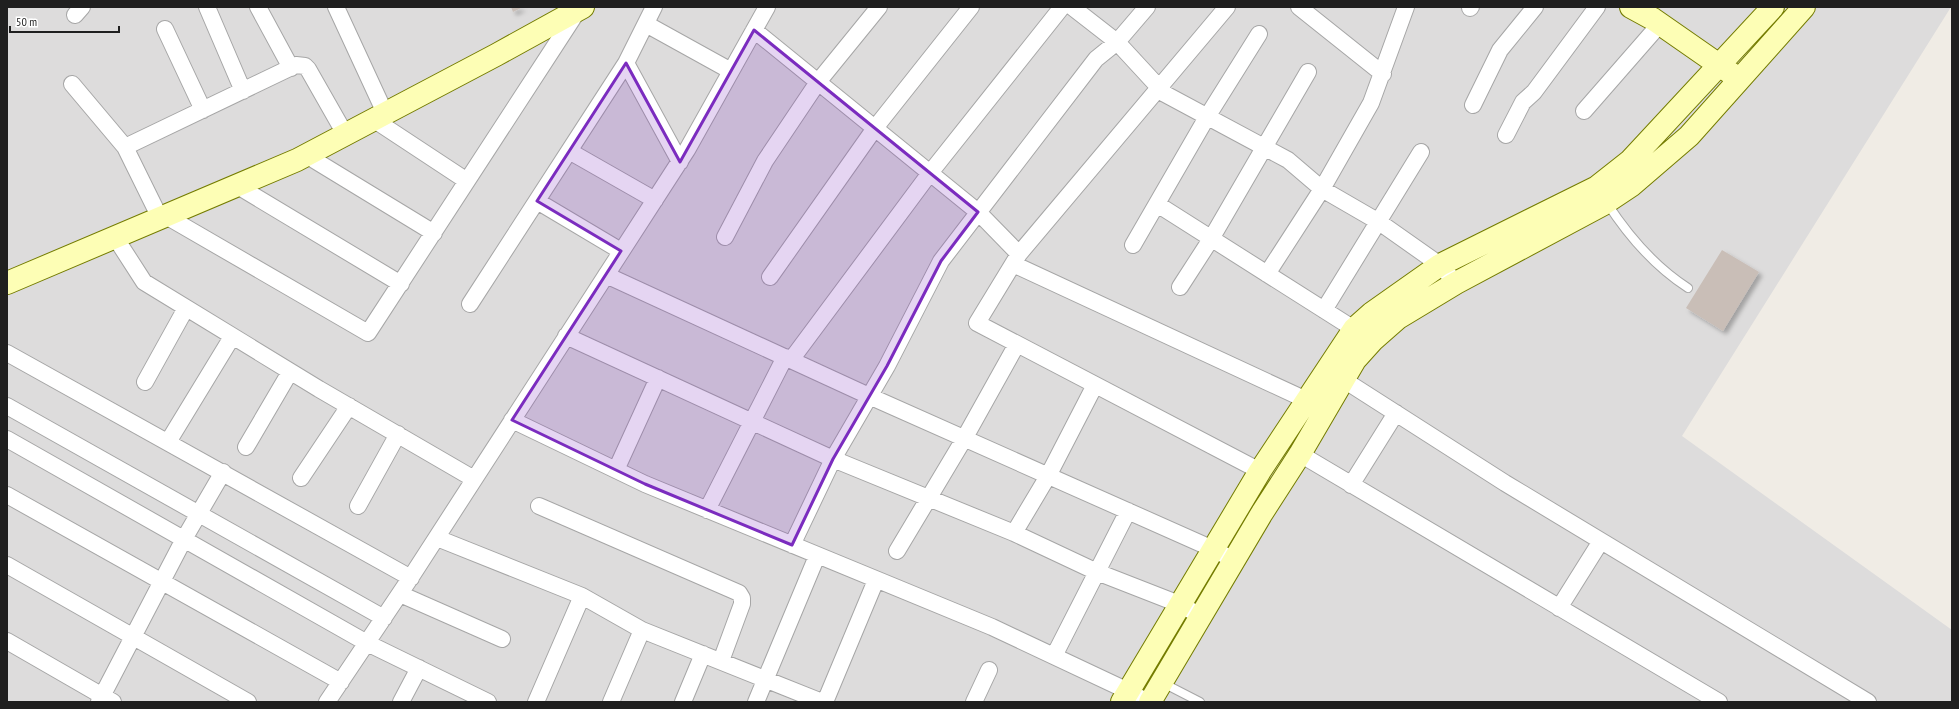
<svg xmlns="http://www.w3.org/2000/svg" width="1959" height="709" font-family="'PT Sans Narrow',sans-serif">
<defs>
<filter id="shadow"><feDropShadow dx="3.5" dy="3.5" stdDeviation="2" flood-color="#0004"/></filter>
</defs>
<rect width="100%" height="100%" fill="#f0ece5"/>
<path fill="#dddcdc" d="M 7,7 L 1951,7 L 1682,436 L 1952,630 L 1952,702 L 7,702 Z"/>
<path fill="#c9beb7" filter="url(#shadow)" d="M 511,7 L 523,7 L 513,12 Z
M 1722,250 L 1759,272 L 1723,331 L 1686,308 Z"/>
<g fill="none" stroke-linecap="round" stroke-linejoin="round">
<g stroke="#a6a6a6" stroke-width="10">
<path id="lane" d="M 1607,203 C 1629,237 1654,266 1688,288
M 1163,683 L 1200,702"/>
</g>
<g stroke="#a6a6a6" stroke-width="18">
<path id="street" d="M 207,7 L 243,91
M 258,7 L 291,68
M 336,7 L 385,113
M 1072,7 L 1117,42 L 1147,7
M 1299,7 L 1383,74
M 1470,8 L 1471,7
M 75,15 L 82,7
M 646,24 L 731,71
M 165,29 L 203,110
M 754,30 L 978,212 L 1019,254 L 977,323 L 1260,471
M 626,63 L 654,7
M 72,84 L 125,147 L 160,218
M 1473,105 L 1500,50 L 1535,7
M 1584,111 L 1660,24
M 373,119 L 467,181
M 1506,135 L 1523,102 L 1534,92 L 1597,7
M 125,147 L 296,65 L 305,66 L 308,69 L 345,134
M 569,151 L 655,200
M 306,155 L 434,233
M 236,185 L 401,284
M 537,201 L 621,251
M 1157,204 L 1354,329 L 1362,336
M 166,216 L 368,333 L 577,12
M 115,237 L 144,282 L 319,389 L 474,479
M 725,237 L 765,161 L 818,82 L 879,7
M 1133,245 L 1207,117 L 1259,34
M 1019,254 L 1227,7
M 1013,264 L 1317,405
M 1267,274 L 1322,189 L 1371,103 L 1406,7
M 606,275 L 869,396 L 1213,549 L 1234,560
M 770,277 L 875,128 L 971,7
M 1180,287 L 1211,239 L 1308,72
M 470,304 L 626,63 L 680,162
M 1324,310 L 1421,152
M 566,336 L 833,459 L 1014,533 L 1097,572 L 1179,604 L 1201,616
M 7,353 L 411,578
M 791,360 L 930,173 L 1062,7
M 1344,380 L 1505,483 L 1868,702
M 145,382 L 186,308
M 7,406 L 384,618
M 512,420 L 645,484 L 992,627 L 1128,691 L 1147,702
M 7,439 L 367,643 L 488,702
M 168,442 L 232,337
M 246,447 L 290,372
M 1300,454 L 1719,702
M 616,470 L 658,378
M 301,478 L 349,406
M 1351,485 L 1396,413
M 7,495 L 341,682
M 358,506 L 398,434
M 539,506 L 739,593 L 742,598 L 742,604 L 721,661
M 707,510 L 785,357
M 1014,533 L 1048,476 L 1095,385
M 437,538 L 582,596
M 792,545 L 833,459 L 887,366 L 941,261 L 1096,59 L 1117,42 L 1165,94 L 1288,160 L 1322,189 L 1379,222 L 1440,265 L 1456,283
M 897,551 L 964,439 L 1017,344
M 7,565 L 248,702
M 400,594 L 502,639
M 1559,608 L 1601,541
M 7,641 L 113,702
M 1054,656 L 1128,511
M 99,702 L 184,539 L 223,472
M 327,702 L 413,574 L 687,150 L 767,7
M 401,702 L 419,668
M 536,702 L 582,596 L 642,630
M 611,702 L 642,630 L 822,702
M 683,702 L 703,654
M 756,702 L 817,556
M 825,702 L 876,580
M 974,702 L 989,670"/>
</g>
<g stroke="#747c00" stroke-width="24">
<path id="secondary" d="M 1631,7 L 1653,19 L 1732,74
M 7,283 L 297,160 L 496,55 L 583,7
M 1122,702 L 1260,471 L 1354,329 L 1372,313 L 1440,265 L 1597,187 L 1630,161 L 1773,7
M 1150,702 L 1262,513 L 1300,454 L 1355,360 L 1373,340 L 1398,318 L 1456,283 L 1602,205 L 1632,185 L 1689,136 L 1804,7"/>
</g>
<use href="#lane" stroke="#fff" stroke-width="8"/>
<use href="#street" stroke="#fff" stroke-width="16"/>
<use href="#secondary" stroke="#fdfeb5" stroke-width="22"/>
</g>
<path fill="#7b2cbf" fill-opacity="0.2" stroke="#7b2cbf" stroke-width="3" stroke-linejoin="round" d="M 754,30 L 978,212 L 941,261 L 887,366 L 833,459 L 792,545 L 645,484 L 512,420 L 621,251 L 537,201 L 626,63 L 680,162 Z"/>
<rect width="1959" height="709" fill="none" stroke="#1f1f1f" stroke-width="16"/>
<path d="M10 26v6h109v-6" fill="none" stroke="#1f1f1f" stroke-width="2"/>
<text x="16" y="26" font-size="12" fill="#1f1f1f" stroke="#ffffff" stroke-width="3" paint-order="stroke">50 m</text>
</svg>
